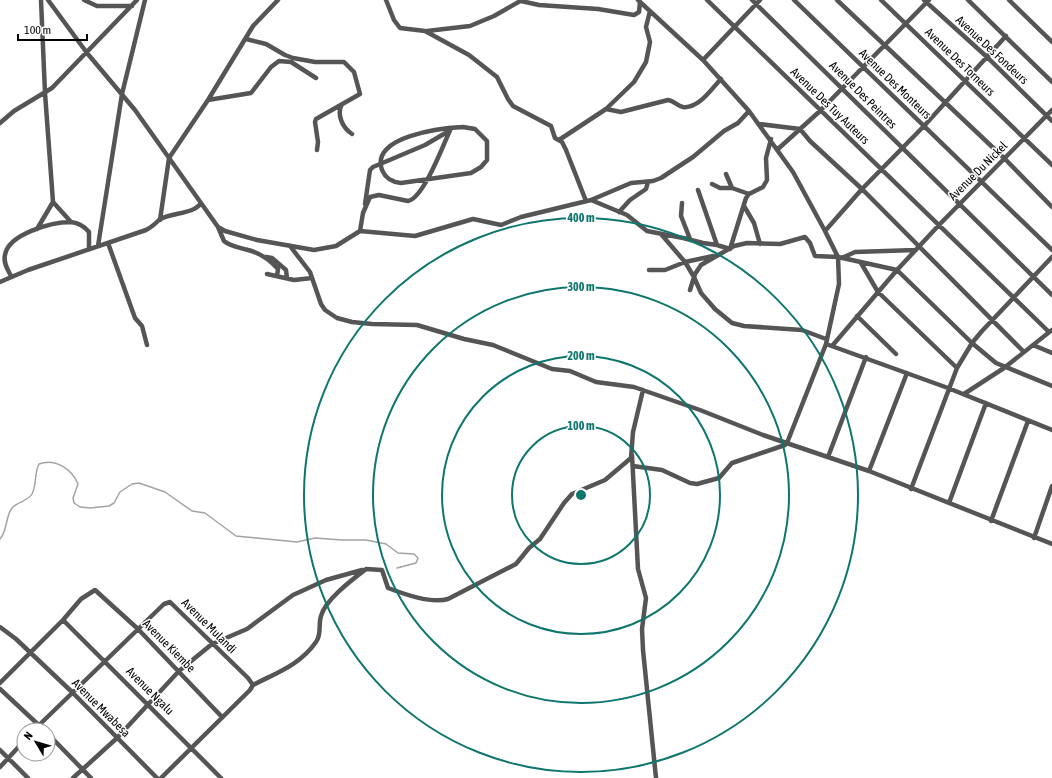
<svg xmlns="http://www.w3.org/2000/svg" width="1052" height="778" font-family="'Asap Condensed',sans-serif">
<rect width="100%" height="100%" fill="#fff"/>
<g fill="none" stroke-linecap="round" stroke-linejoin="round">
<path stroke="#a3a3a3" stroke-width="1.5" d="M 0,539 C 8,530 5,517 12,508 C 17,502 28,501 32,494 C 37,484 34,473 39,464 C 55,458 72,469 78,484 L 73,498 L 74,503 L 80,507 L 90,508 L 109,506 L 114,503 L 120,492 L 132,484 L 139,483 L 165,492 L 192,511 L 205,513 L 236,536 L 297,542 L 315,538 L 342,540 L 366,540 L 386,544 L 398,553 L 414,554 L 418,558 L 416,563 L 397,568"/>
<path stroke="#555" stroke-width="4.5" d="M 84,0 L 97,6 L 132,6
M 386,0 L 394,20 L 400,28 L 425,31 L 469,55 L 497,77 L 508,99 L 513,106 L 551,126 L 555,138 L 562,142 L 566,150 L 586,201
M 638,0 L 703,60 L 749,111 L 793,172 L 825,231 L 838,257 L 839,284 L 826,344 L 948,388 L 1052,430
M 707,0 L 1049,332
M 752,0 L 1052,295
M 794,0 L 1052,250
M 837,0 L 1005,159 L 1052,207
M 881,0 L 1052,165
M 924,0 L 987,57 L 1052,121
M 968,0 L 1052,82
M 1009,0 L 1052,42
M 521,1 L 539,5 L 598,9 L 634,15 L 639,12 L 640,2
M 427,31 L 470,26 L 494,16 L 522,0
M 246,39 L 266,44 L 285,55 L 293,58 L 315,62 L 344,62 L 354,72 L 360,94 L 316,119 L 315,122 L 318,142 L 317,150
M 703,60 L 760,0
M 208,100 L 251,93 L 271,67 L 279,61 L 291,62 L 316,78
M 342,104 C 336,115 343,128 352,134
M 606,109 L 621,112 L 668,100 C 674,101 678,106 683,107 C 699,109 712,88 721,79
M 0,123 L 14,111 L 52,88 L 137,0
M 759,124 L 800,129 L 810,141 L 862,189 L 1024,352
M 463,127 L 475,129 L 487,141 L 487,160 L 481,167 L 471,173 L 401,183 C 392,182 386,179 382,170 C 370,136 442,128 463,127 Z
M 559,140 L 606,109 L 634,82 L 646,62 L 650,42 L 646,27 L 650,11
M 778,149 L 820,111 L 929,0
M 726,174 L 732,188
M 712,184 L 720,188 L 732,188 L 749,194
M 698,190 L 717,245
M 591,200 L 627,215 L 647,231 L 683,238 L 703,243 L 717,245 L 730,249
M 53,202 L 71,222
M 201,203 L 218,227 L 225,231 L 257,240 L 314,250 L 336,246 L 360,231 L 415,236 L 473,219 L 501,225 L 521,217 L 591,200 L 631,183 L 653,181 L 661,178 L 693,157 L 724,131 L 738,123 L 749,111
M 682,203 L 681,216 L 690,239
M 365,204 L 370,170 L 373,167 L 425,145 L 449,131
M 744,206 L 754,223 L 760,244
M 619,212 L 630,200 L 646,189 L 648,182
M 160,220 L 169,158 L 208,100 L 253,26 L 278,0
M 218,227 L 224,241 C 231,247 239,247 248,250 C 260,253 270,260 278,269 L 277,276
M 37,229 L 53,202 L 45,93 L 41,0
M 360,231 L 363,213 L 370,197 L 379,195 L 408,201 C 424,198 444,143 451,128
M 825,231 L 862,189 L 924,126 L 1006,36
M 661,234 L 685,262 L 694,277 L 701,293 L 715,309 L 732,323 L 744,326 L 802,330 L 826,339
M 108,243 L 135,318 L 142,326 L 147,345
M 98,246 L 122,94 L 145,0
M 290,246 L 310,272 L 321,304 L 325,310 L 337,318 L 352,322 L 372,324 L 417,325 L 464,339 L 493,345 L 552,369 L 570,371 L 596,382 L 634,387 L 700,410 L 763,435 L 869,471 L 1052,544
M 730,249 L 746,198 L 749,194 L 763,187 L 767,180 L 766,158 L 771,139
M 266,257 L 272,258 L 286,270 L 287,278
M 842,258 L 855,252 L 916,250
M 861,263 L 878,292 L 957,368 L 911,489
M 649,270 L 665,270 L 685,262 L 713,256
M 267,274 L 294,280 L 312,278
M 11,276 C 8,270 3,263 5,255 C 8,234 52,222 71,222 C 79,223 85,227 89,232 L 89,249
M 0,282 L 28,270 L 146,230 C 152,227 155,224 159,220 C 171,212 193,215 201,203 L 135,110 L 87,53 L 48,0
M 690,290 L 695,274 L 701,265 L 734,246 L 747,243 L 780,244 L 805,237 L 810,243 L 815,256 L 838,257 L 897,270 L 972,343 L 996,363 L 1052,386
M 857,316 L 896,354
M 1033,345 L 1052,353
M 832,346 L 897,270 L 939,225 L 1052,110
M 957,368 L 972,343 L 982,331 L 1052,257
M 964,394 L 1004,368 L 1052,330
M 632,455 L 638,569 L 646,598 L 642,629 L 643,650 L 656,778
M 828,457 L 866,357
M 633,466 L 662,470 L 690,483 L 697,484 L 719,478 L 732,463 L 785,445 L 787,443 L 826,344
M 869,471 L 907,373
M 949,503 L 986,403
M 991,521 L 1028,421
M 1034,538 L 1052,486
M 63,620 L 221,778
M 0,627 L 16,639 L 72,692 L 157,778
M 0,683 L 63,620 L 81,599 L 95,590 L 138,629 L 222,717
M 253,685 C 276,673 300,665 316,642 C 322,634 318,625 321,616 C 325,600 353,579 366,569 L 382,570 L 388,588 C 404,594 431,604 448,599 L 516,564 L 529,548 L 540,539 L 564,503 L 572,494 L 605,480 L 631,458 L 633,432 L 643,390
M 0,689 L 44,730
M 34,730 L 164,604 L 170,602 L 248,678 L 253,685 L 250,690 L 161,778
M 48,734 L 91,778
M 0,750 L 28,778
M 0,767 L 24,741
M 73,778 L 117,738 L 179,671 L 212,644 L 247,629 L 293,595 L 326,580 L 362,570"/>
</g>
<g fill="none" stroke="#0f766e" stroke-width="2">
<circle cx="581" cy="495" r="69"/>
<circle cx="581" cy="495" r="139"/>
<circle cx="581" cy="495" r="208"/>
<circle cx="581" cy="495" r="277"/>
</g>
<g text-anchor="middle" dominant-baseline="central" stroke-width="3" stroke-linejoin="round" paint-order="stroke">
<g font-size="12" fill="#000" stroke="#fff">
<text transform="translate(992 50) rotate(43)">Avenue Des Fondeurs</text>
<text transform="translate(960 62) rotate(44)">Avenue Des Torneurs</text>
<text transform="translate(895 84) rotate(44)">Avenue Des Monteurs</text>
<text transform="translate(863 95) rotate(45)">Avenue Des Peintres</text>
<text transform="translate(830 106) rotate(44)">Avenue Des Tuy Auteurs</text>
<text transform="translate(978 171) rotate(-45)">Avenue Du Nickel</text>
<text transform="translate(209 626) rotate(45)">Avenue Mulandi</text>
<text transform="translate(169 646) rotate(45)">Avenue Kiembe</text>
<text transform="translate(150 691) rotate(45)">Avenue Ngalu</text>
<text transform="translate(101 708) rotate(45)">Avenue Mwabesa</text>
</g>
</g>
<circle cx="581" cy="495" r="6" fill="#0f766e" stroke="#fff" stroke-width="2"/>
<g font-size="12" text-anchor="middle" font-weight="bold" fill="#0f766e" stroke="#fff" stroke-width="3" stroke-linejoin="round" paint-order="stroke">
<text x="581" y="222">400 m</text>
<text x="581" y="291">300 m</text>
<text x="581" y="360">200 m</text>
<text x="581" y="430">100 m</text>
</g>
<g transform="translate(36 742) rotate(308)"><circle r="19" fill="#ffffff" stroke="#999999"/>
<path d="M0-3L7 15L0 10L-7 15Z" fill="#000000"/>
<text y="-6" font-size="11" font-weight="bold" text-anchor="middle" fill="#000000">N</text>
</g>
<path d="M18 34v6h69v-6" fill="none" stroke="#000000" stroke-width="2"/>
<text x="24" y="34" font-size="12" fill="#000000" stroke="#ffffff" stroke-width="3" paint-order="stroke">100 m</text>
</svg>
